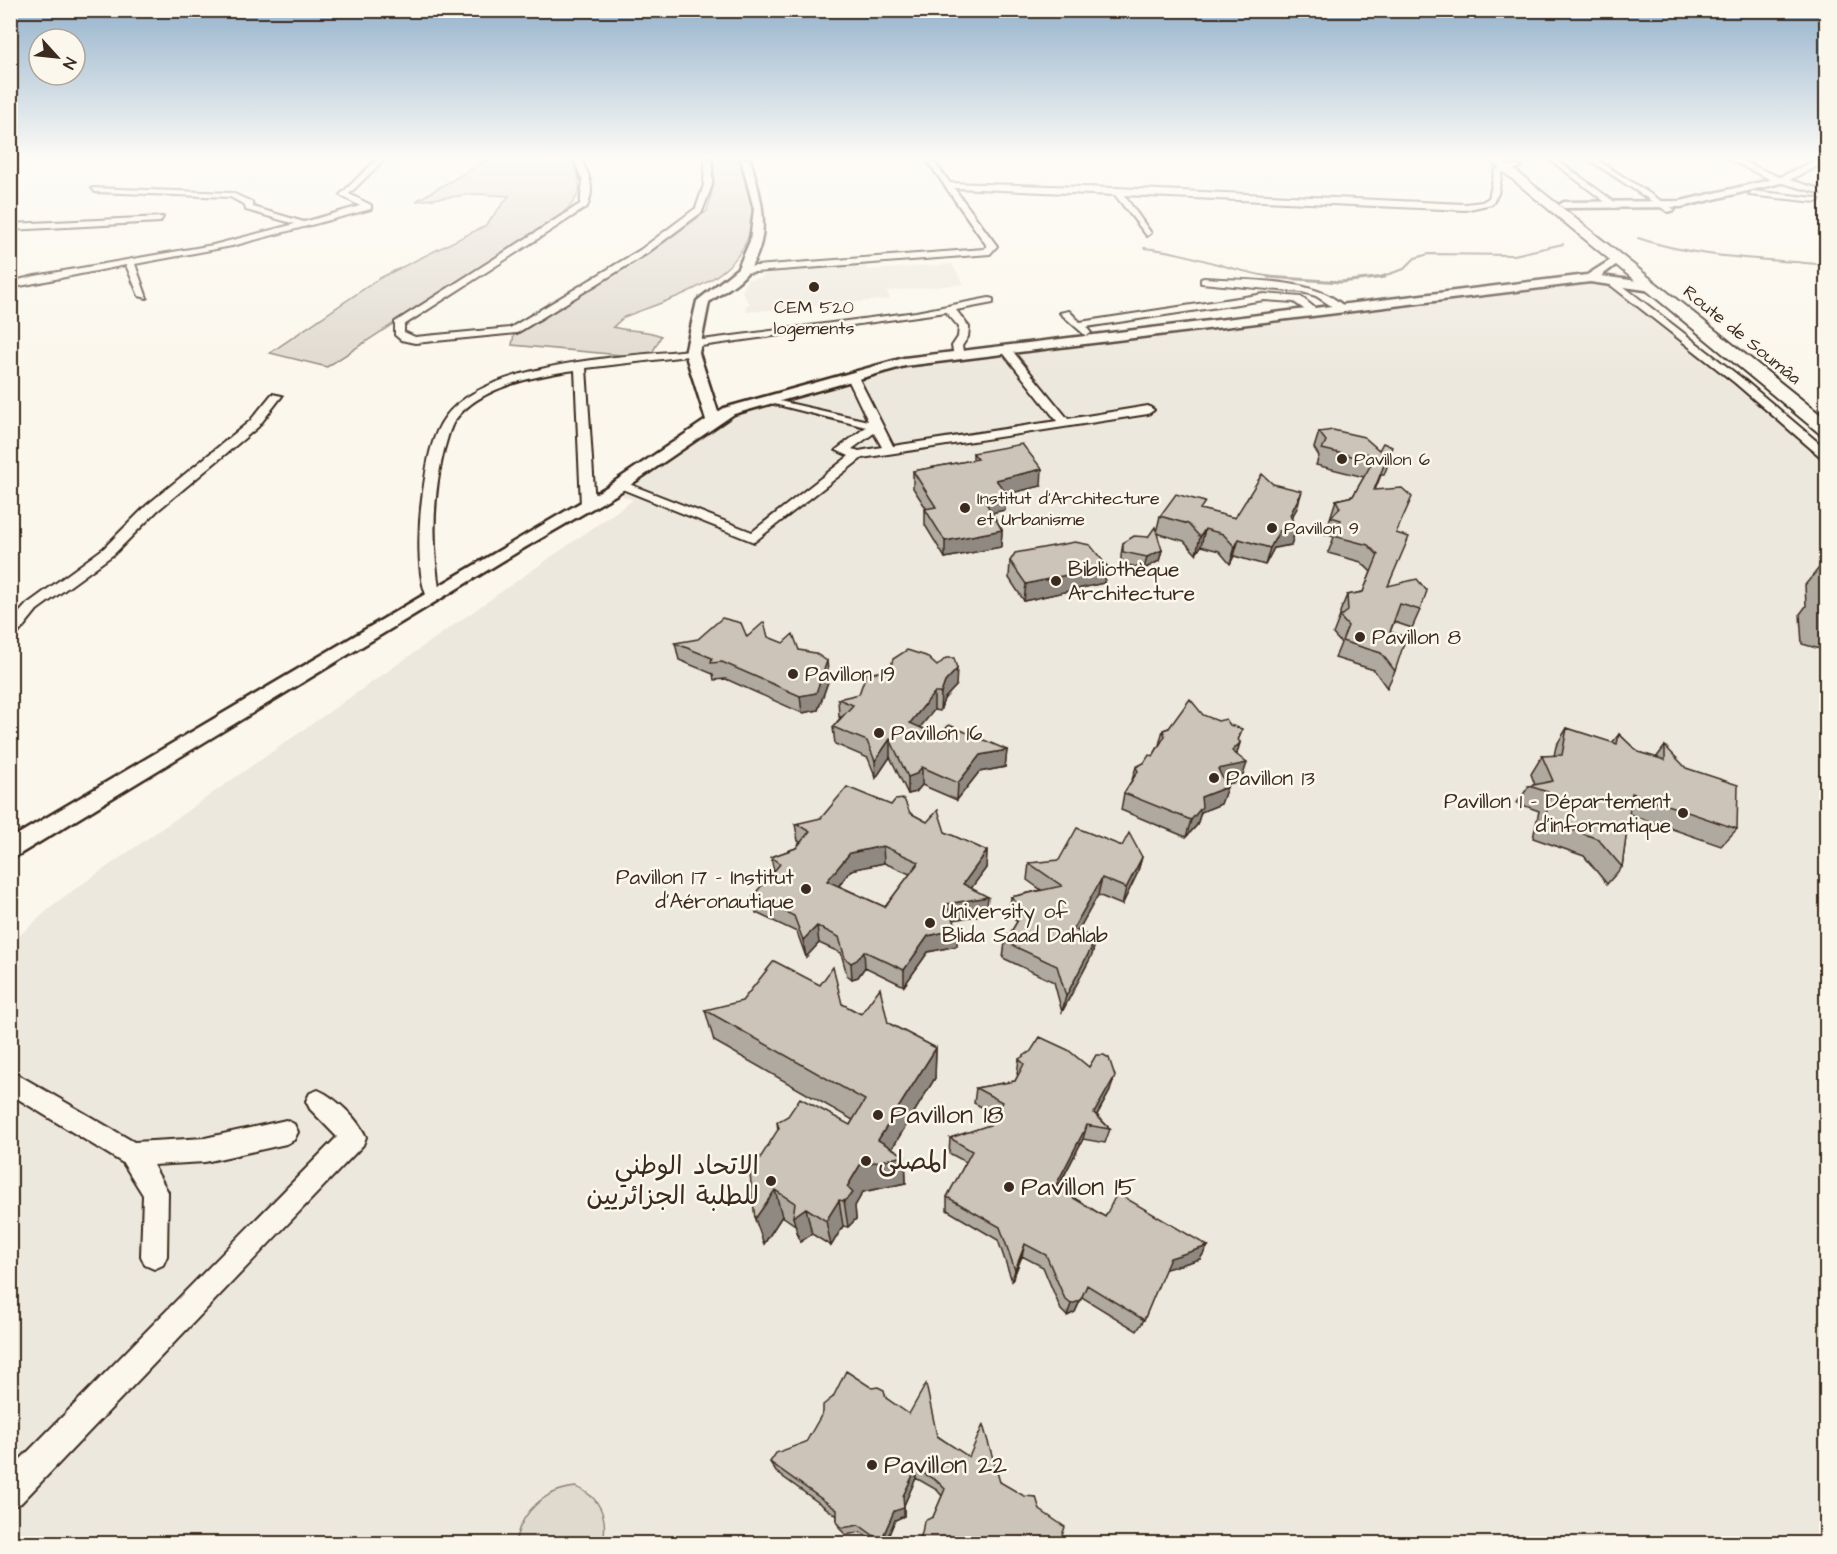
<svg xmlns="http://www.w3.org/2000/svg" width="1837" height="1554" font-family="'Architects Daughter','Playpen Sans Arabic',sans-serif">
<rect width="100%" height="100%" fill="#fbf7ec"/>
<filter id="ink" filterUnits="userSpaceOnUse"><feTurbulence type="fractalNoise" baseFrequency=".0167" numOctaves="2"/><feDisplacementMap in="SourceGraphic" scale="12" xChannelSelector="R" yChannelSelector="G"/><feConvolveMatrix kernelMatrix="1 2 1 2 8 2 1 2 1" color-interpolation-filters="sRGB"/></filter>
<g filter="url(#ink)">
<path fill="#ede8dd" d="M 864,264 L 867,270 L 952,264 L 964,284 L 887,291 L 890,299 L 747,312 L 745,306 L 750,304 L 742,292 L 748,279 L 761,278 L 765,274 Z
M 1590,278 L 1611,281 L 1739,381 L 1826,455 L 1826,1543 L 11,1543 L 10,944 L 58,901 L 633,500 L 611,491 L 713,420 L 904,362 Z"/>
<path fill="#dfd9ce" stroke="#8d8276" stroke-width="1.5" d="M 489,159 L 572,159 C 584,186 583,197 559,216 L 327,367 L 270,353 L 380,278 L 485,226 L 509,196 L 476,194 L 416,201 Z
M 714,159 L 741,159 C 747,172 749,183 751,198 C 763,275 680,295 624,317 L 613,327 C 629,332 647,329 661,336 L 651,355 L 632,356 L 512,345 L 514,334 L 648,254 L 707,211 L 714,184 Z
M 576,1487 C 601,1497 608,1518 603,1543 L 515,1543 C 521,1512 544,1490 576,1487 Z"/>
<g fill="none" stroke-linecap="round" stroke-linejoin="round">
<path stroke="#85796d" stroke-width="2" d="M 1638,238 C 1699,259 1762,258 1826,265
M 1144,248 C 1191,252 1233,273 1280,278
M 1377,278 L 1404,269 L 1415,258 L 1429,254 L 1514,255 L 1563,244"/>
<path stroke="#85796d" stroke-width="3" d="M 1268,277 L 1341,282 L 1385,277"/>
<g stroke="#3b2a1e" stroke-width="4">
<path id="minor" d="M 377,159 L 385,159 L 349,194 L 371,205 L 371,209 L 232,246 L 135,264 L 147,298 L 139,296 L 126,265 L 10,288 L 10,282 L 35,276 L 213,245 L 295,224 L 246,210 L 245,205 L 230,197 L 95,192 L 92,188 L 232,193 L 252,202 L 253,207 L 304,222 L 360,206 L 340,195 Z
M 574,159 L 580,159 C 590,174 595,189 587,207 L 404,325 L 404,332 L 415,337 L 510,328 L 640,250 L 696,208 L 704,185 L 705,159 L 712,159 L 712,185 L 702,212 L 646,254 L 517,333 L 415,343 L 401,340 L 395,335 L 395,322 L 580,204 L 583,182 Z
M 926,159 L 932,159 L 950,183 L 1116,188 L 1465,204 L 1482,202 L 1489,198 L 1495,170 L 1517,165 L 1521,167 L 1502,173 L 1498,194 L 1492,204 L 1465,210 L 1124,195 L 1151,233 L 1147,236 L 1115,195 L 954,188 L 997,246 L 990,254 L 743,273 L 738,270 L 743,267 L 984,249 L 987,246 Z
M 1549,159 L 1556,159 L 1620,206 L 1613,208 Z
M 1588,159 L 1596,159 L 1675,210 L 1668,212 Z
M 1728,159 L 1737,159 L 1777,176 L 1826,191 L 1826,195 L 1771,180 Z
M 1752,191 L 1816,198 L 1820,200 L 1816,202 L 1749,195 Z
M 163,217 L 160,222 L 10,230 L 10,224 Z
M 1204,278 C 1245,281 1314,277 1345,307 L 1336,309 L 1316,296 L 1302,292 L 1201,283 L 1201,279 Z
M 1608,279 L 1614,279 L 1743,379 L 1826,449 L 1826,459 L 1822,458 L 1735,383 L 1608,283 Z
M 1264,294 L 1301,297 L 1320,312 L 1311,314 L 1294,302 L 1264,300 L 1086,327 L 1091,333 L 1086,336 L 1060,313 L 1069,311 L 1080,322 Z
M 989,298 L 993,299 L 993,303 L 956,310 L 969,327 L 968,337 L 962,346 L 964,356 L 959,359 L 954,356 L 952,346 L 958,337 L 959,327 L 946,312 L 694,347 L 689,344 L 694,341 L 916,312 Z
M 1006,347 L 1010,348 L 1068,419 L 1148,406 L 1154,410 L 1148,414 L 862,458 L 754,542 L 612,485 L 614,482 L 624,482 L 752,532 L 849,456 L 836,450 L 866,427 L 766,402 L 766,398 L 868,421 L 846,375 L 856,373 L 893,446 L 1057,421 L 1001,350 ZM 874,433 L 882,447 L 859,451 L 852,449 Z
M 692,350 L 696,351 L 696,355 L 586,368 L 595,505 L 593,508 L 588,509 L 581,505 L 575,370 C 536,376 480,386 455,420 C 449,429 447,441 444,450 C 432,499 432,545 440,595 L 438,598 L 428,598 C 416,578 419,523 422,499 C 426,473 429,438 446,416 C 487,362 628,356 692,350 Z
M 272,394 L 282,396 L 258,427 L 157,511 L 114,554 L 37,610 L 16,636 L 10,638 L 10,623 L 27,604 L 104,548 L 147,505 L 250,421 Z
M 10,1070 L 134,1142 L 205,1138 L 286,1120 L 294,1124 L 298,1132 L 294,1140 L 286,1144 L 205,1162 L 153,1165 L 168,1192 L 167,1256 L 163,1265 L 154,1269 L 145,1265 L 141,1256 L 143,1195 L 123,1163 L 10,1094 Z
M 318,1090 C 335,1097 359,1120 366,1137 L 363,1145 L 21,1503 L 10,1507 L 10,1470 L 337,1137 L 310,1109 L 306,1101 L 310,1093 Z"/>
</g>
<g stroke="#3b2a1e" stroke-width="5">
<path id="tertiary" d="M 741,159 L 750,159 C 761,198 773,233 749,270 C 740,283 721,293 709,302 L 699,353 L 718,412 L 724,408 L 904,358 L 1587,275 L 1617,256 L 1621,257 L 1621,261 L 1601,276 L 1652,283 L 1658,287 L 1652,291 L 1590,282 L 905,366 L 734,414 L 617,494 L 519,551 L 10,860 L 10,839 L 605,488 L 706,420 L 685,353 L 697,301 L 738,268 L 750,241 L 754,209 Z
M 1819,159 L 1826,159 L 1826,162 L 1785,182 L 1681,207 L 1564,208 L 1559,205 L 1564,202 L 1681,201 L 1778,178 Z"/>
</g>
<g stroke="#3b2a1e" stroke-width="4">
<path id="trunk" d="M 1488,159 L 1501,159 L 1826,419 L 1826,435 L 1819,433 Z"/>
</g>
<use href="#minor" fill="#fbf7ec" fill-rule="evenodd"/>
<use href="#tertiary" fill="#fbf7ec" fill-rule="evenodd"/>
<use href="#trunk" fill="#fbf7ec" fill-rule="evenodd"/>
</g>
<path fill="#afa99f" stroke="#3b2a1e" stroke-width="1.5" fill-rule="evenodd" d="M 1319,432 L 1388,457 L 1390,459 L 1384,475 L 1381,475 L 1375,490 L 1396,533 L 1388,586 L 1420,610 L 1412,628 L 1394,622 L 1390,632 L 1395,671 L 1387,688 L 1374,670 L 1335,658 L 1341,643 L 1333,634 L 1340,616 L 1340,612 L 1347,595 L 1363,592 L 1371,572 L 1361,562 L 1328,553 L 1334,537 L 1325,534 L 1336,500 L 1353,496 L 1364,477 L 1316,465 L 1319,456 L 1314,448 ZM 1365,453 L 1376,456 L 1373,461 Z
M 973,453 L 1041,486 L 1007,494 L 1005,510 L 992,513 L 1002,530 L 1001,547 L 945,558 L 925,525 L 925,509 L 926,508 L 913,488 L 913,471 L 973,460 Z
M 1297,508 L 1291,518 L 1296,528 L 1291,545 L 1274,548 L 1265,565 L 1234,556 L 1230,564 L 1219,551 L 1201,546 L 1196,554 L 1184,541 L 1156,533 L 1160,516 L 1203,510 L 1235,518 Z
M 1123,543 L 1162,550 L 1159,561 L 1144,569 L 1121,563 L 1121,555 Z
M 1827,558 L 1827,651 L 1802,644 L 1800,614 L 1806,606 L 1805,585 Z
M 1010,561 L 1107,566 L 1104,583 L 1024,601 L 1009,578 Z
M 747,637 L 768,637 L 799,650 L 829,679 L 818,710 L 802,713 L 726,679 L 714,680 L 713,674 L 679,660 L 675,643 Z
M 956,686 L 944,699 L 940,711 L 934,710 L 920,727 L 939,736 L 1007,750 L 1005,767 L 979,772 L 957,800 L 922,785 L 916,792 L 908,794 L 890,757 L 876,778 L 868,758 L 835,744 L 833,727 L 841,717 L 839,717 L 838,699 Z
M 1203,715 L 1238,740 L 1237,754 L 1241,781 L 1226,784 L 1227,787 L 1221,804 L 1201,812 L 1197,825 L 1186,837 L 1121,810 L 1124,793 L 1132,780 L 1136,767 L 1144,763 L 1153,756 L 1159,745 L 1163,730 Z
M 1567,728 L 1612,743 L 1619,734 L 1638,752 L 1656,758 L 1665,746 L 1737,829 L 1721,846 L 1629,814 L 1622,867 L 1607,884 L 1584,856 L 1533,838 L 1539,811 L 1517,803 L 1529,786 L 1535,785 L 1531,774 L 1542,756 L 1554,756 L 1556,746 Z
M 910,813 L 945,832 L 987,851 L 986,868 L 971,888 L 986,914 L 953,920 L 957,946 L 928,952 L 904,986 L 865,967 L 858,977 L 852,979 L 847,975 L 841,953 L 819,943 L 806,957 L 797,932 L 756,913 L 753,896 L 774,872 L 771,857 L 796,848 L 800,842 L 798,841 L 795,824 ZM 884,863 L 910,874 L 885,907 L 839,886 L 851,870 Z
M 1142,857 L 1137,874 L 1122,905 L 1098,895 L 1078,931 L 1096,939 L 1092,955 L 1062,1012 L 1054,982 L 1003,958 L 1005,942 L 1017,922 L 1009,913 L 1011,897 L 1041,890 L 1027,880 L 1029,863 Z
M 842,1004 L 861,1014 L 888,1023 L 936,1048 L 935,1078 L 892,1148 L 905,1156 L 906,1183 L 863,1192 L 855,1206 L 856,1219 L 848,1227 L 843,1226 L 831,1246 L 812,1234 L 800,1242 L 795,1225 L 782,1216 L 764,1244 L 778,1130 L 777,1122 L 850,1125 L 853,1120 L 714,1041 L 705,1010 Z
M 1019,1059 L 1110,1091 L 1097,1115 L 1110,1129 L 1105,1143 L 1083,1139 L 1058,1188 L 1105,1217 L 1208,1246 L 1200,1259 L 1165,1269 L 1144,1320 L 1137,1331 L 1082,1297 L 1075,1312 L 1067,1316 L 1061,1310 L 1043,1267 L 1022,1256 L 1012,1281 L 998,1240 L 947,1210 L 947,1197 L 966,1162 L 949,1153 L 950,1138 L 990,1125 L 995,1114 L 974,1103 L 976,1088 L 1015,1081 L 1018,1075 L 1017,1074 Z
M 886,1398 L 1000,1482 L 933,1517 L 942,1496 L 937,1490 L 916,1478 L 904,1505 L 904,1516 L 895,1520 L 885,1544 L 877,1544 L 861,1532 L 846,1535 L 840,1529 L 837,1522 L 837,1516 L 776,1472 L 770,1462 Z"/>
<path fill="#8f8982" stroke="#3b2a1e" stroke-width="1.5" d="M 1042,469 L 1041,486 L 1007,494 L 1005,510 L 982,515 L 983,498 L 996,480 Z
M 1302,491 L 1297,508 L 1285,530 L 1296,528 L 1291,545 L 1274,548 L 1265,565 L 1270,548 L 1279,531 L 1290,515 Z
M 1205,529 L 1201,546 L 1196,554 L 1200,537 Z
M 1002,530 L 1001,547 L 945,558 L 945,541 Z
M 1239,539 L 1234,556 L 1230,564 L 1235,547 Z
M 1162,550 L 1159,561 L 1144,569 L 1147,557 Z
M 1107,566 L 1104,583 L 1024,601 L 1026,584 Z
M 827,661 L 829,679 L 818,710 L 802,713 L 800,696 Z
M 957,669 L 956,686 L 944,699 L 940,711 L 941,693 L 945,682 Z
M 934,693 L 934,710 L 910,740 L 910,723 Z
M 1242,729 L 1236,747 L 1240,743 L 1235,761 L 1247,763 L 1241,781 L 1213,787 L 1218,769 L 1232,751 Z
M 890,739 L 890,757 L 876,778 L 875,761 Z
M 1007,750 L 1005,767 L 979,772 L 957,800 L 958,783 L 980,755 Z
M 922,767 L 922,785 L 916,792 L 908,794 L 908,777 Z
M 1227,787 L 1221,804 L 1201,812 L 1197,825 L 1186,837 L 1191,820 L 1201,797 Z
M 883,846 L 884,863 L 851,870 L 829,898 L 827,881 L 850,853 Z
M 987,851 L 986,868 L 962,901 L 963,884 Z
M 1142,857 L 1137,874 L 1122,905 L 1126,888 Z
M 1102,878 L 1098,895 L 1070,945 L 1073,929 Z
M 988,897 L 986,914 L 946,921 L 946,904 Z
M 817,926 L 819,943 L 806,957 L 803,940 Z
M 958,929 L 957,946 L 928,952 L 904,986 L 904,970 L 928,936 Z
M 1096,939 L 1092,955 L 1062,1012 L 1066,996 Z
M 864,951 L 865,967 L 858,977 L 852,979 L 851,963 Z
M 936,1048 L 935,1078 L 885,1160 L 905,1156 L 906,1183 L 863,1192 L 855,1206 L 856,1219 L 848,1227 L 844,1201 L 847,1187 L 860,1165 L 878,1140 Z
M 1115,1076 L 1110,1091 L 1090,1127 L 1094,1113 Z
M 1087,1125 L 1083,1139 L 1051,1200 L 1055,1187 Z
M 775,1190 L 782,1216 L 764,1244 L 755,1219 Z
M 839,1200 L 843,1226 L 831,1246 L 826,1221 Z
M 806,1208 L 812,1234 L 800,1242 L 793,1217 Z
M 1025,1244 L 1022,1256 L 1012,1281 L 1015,1270 Z
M 1208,1246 L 1200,1259 L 1163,1270 L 1170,1258 Z
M 1087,1285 L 1075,1312 L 1067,1316 L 1071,1304 Z
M 916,1469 L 916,1478 L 904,1505 L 904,1516 L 895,1520 L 885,1544 L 882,1544 L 881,1541 L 894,1511 L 903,1496 Z"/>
<path fill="#ccc4b9" stroke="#3b2a1e" stroke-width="1.5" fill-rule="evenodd" d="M 1333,430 L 1364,437 L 1379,450 L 1383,443 L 1392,447 L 1388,457 L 1390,459 L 1387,458 L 1374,490 L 1402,488 L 1412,497 L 1396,533 L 1409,537 L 1388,586 L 1417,579 L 1427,591 L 1420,610 L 1400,604 L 1390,632 L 1406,637 L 1395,671 L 1381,653 L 1342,641 L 1348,626 L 1340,617 L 1348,611 L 1347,595 L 1363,592 L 1378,555 L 1368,545 L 1334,536 L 1341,520 L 1331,517 L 1340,508 L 1336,500 L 1353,496 L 1373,461 L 1322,449 L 1326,441 L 1319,432 ZM 1365,453 L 1376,456 L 1373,461 Z
M 1022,444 L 1042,469 L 996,480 L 1007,494 L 983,498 L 1002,530 L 945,541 L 925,509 L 936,507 L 913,471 L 978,459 L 973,453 Z
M 1262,474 L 1273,484 L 1302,491 L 1290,515 L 1296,528 L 1279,531 L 1270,548 L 1239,539 L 1235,547 L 1223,534 L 1205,529 L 1200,537 L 1188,524 L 1160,516 L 1176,494 L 1205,502 L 1200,509 L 1235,518 Z
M 1155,527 L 1162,550 L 1147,557 L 1123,552 L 1123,543 L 1134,536 L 1148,537 Z
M 1075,542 L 1090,545 L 1107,566 L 1026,584 L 1010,561 L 1015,553 Z
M 722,618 L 741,623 L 747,637 L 764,622 L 768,637 L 783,643 L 793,634 L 799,650 L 815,653 L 827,661 L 816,693 L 800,696 L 722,662 L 711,663 L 712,658 L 675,643 L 698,639 Z
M 907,650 L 926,656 L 937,666 L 946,658 L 954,658 L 957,669 L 945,682 L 941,693 L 934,693 L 910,723 L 939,736 L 949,725 L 1007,750 L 980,755 L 958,783 L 922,767 L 916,774 L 908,777 L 890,739 L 875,761 L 867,741 L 833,727 L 853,705 L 838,699 L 859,694 L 866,674 L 890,670 L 893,659 Z
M 1190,699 L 1203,715 L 1218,721 L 1226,719 L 1230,725 L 1242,729 L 1238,739 L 1240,743 L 1232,751 L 1247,763 L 1218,769 L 1227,787 L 1201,797 L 1202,807 L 1191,820 L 1124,793 L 1138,771 L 1136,767 L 1144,763 L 1149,755 L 1153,756 L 1165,736 L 1163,730 L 1169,728 Z
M 1567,728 L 1617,744 L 1619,734 L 1638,752 L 1665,760 L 1665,746 L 1686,768 L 1738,785 L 1737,829 L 1632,793 L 1622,867 L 1598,839 L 1545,820 L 1551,793 L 1529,786 L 1553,781 L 1542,756 L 1562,755 Z
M 847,787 L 891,805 L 895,800 L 904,799 L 910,813 L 927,822 L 938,810 L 945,832 L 987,851 L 963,884 L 988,897 L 946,904 L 958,929 L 928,936 L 904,970 L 864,951 L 857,960 L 851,963 L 845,958 L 839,937 L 817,926 L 803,940 L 794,916 L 753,896 L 780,864 L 771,857 L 796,848 L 810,831 L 795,824 L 821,818 ZM 883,846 L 919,862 L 885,907 L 827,881 L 850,853 Z
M 1077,828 L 1122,846 L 1129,833 L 1142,857 L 1126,888 L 1102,878 L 1073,929 L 1096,939 L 1066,996 L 1057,966 L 1005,942 L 1024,910 L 1011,897 L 1062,886 L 1029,863 L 1059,860 Z
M 774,961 L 820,985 L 833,967 L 842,1004 L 861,1014 L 880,988 L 888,1023 L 936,1048 L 878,1140 L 905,1156 L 860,1165 L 847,1187 L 853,1193 L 844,1201 L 839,1200 L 826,1221 L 806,1208 L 793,1217 L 795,1203 L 775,1190 L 755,1219 L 750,1174 L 779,1128 L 777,1122 L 788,1116 L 800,1098 L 850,1125 L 865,1100 L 705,1010 L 742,1001 Z
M 1040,1037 L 1068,1050 L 1089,1067 L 1096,1055 L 1104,1055 L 1109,1058 L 1115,1076 L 1094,1113 L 1110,1129 L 1087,1125 L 1055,1187 L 1105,1217 L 1117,1193 L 1208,1246 L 1170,1258 L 1144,1320 L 1087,1285 L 1080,1301 L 1071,1304 L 1065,1299 L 1046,1255 L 1025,1244 L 1015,1270 L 1000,1227 L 947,1197 L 972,1151 L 950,1138 L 990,1125 L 1002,1102 L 976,1088 L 1015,1081 L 1024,1064 L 1019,1059 L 1031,1051 Z
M 846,1371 L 872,1388 L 878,1387 L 884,1390 L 886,1398 L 909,1414 L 926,1384 L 937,1436 L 969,1457 L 983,1425 L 1000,1482 L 1024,1496 L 1036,1497 L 1040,1510 L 1065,1527 L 1059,1544 L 917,1544 L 922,1533 L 924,1521 L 933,1517 L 945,1489 L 937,1481 L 916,1469 L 903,1496 L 904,1508 L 894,1511 L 881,1541 L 859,1525 L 842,1528 L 837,1522 L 837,1510 L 770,1462 L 776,1453 L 806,1442 L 823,1412 L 823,1405 L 833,1397 Z"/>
</g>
<linearGradient id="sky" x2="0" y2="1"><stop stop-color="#94b2cc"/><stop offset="0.42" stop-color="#fdfbf6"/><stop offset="1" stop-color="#fdfbf6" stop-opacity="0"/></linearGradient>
<rect width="1837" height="376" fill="url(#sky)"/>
<g fill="#3b2a1e" stroke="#fbf7ec" stroke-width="2">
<circle cx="814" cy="287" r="6"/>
<circle cx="1342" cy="459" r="6"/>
<circle cx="965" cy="508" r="6"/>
<circle cx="1272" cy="528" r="6"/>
<circle cx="1056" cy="581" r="6"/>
<circle cx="1360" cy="637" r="6"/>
<circle cx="793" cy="674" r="6"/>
<circle cx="879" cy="733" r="6"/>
<circle cx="1214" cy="778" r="6"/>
<circle cx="1683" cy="813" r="6"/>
<circle cx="806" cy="889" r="6"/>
<circle cx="930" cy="923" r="6"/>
<circle cx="878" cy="1115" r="6"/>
<circle cx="866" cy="1161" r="6"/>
<circle cx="771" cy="1181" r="6"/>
<circle cx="1009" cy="1187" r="6"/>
<circle cx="872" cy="1465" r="6"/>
</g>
<g text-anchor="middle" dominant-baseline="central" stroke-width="5" stroke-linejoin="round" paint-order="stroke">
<g font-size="18" fill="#3b2a1e" stroke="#fbf7ec" text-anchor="start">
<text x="814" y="307" text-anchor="middle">CEM 520<tspan x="814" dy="21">logements</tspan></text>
<text x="1354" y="459">Pavillon 6</text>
<text x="977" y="498">Institut d'Architecture<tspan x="977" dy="21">et Urbanisme</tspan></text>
<text x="1284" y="528">Pavillon 9</text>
</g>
<g font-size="18" fill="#3b2a1e" stroke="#fbf7ec">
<text transform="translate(1742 335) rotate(39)">Route de Soumâa</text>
</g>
<g font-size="21" fill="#3b2a1e" stroke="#fbf7ec" text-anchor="start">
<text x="1068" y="569">Bibliothèque<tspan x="1068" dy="24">Architecture</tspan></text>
<text x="1372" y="637">Pavillon 8</text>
<text x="805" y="674">Pavillon 19</text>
<text x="891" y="733">Pavillon 16</text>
<text x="1226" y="778">Pavillon 13</text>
<text x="1671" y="801" text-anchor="end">Pavillon 1 - Département<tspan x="1671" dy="24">d'informatique</tspan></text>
<text x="794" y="877" text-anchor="end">Pavillon 17 - Institut<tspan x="794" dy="24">d'Aéronautique</tspan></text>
<text x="942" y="911">University of<tspan x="942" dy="24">Blida Saad Dahlab</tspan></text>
</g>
<g font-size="26" fill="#3b2a1e" stroke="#fbf7ec" text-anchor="start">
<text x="890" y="1115">Pavillon 18</text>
<text x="878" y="1161">المصلى</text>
<text x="759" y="1166" text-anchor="end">الاتحاد الوطني<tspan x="759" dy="30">للطلبة الجزائريين</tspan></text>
<text x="1021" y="1187">Pavillon 15</text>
<text x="884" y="1465">Pavillon 22</text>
</g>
</g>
<rect width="1837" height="1554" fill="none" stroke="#fbf7ec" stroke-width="36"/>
<rect x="18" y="18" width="1801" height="1518" fill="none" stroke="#3b2a1e" stroke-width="2" filter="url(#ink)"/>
<g transform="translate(57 57) rotate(117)"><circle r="28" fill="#fbf7ec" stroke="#aea59a" stroke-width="1.5"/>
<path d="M0-4.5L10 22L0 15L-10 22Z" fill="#3b2a1e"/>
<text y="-9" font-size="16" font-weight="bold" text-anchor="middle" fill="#3b2a1e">N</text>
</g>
</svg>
